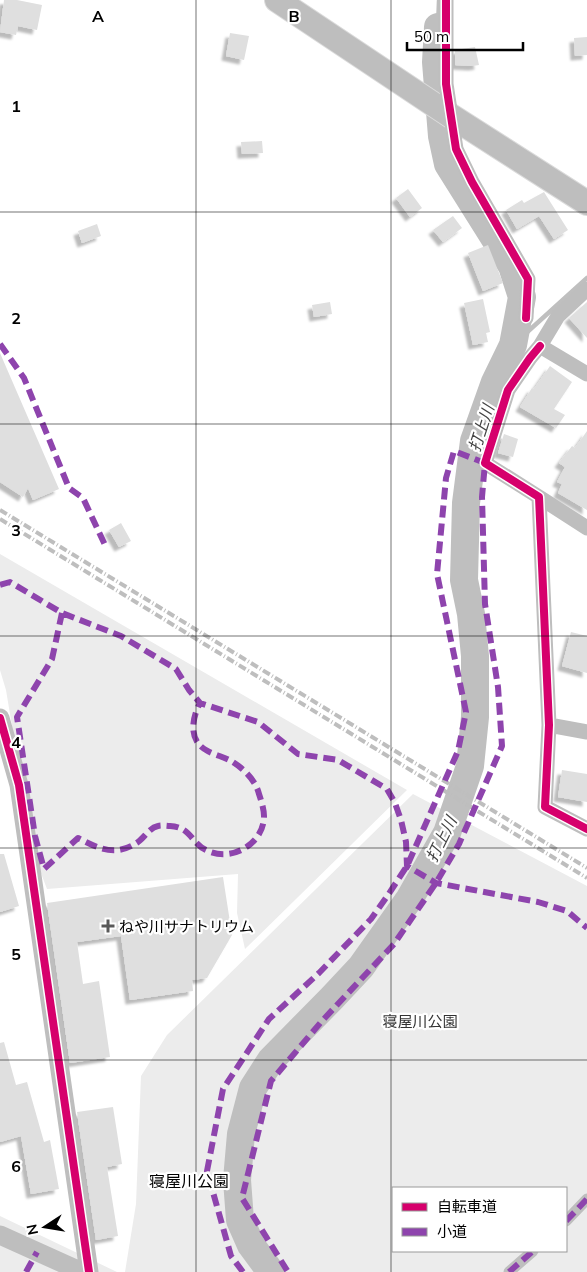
<svg xmlns="http://www.w3.org/2000/svg" width="587" height="1272" font-family="Mulish,'Noto Sans JP',sans-serif">
<defs>
<filter id="shadow"><feDropShadow dx="-4.5" dy="4.5" stdDeviation="1" flood-color="#0004"/></filter>
</defs>
<rect width="100%" height="100%" fill="#fff"/>
<path fill="#ececec" fill-rule="evenodd" d="M 0,554 L 407,790 L 245,949 L 237,913 L 238,874 L 47,889 L 33,852 L 6,690 L 0,670 Z
M 413,794 L 587,886 L 587,1272 L 125,1272 L 136,1204 L 141,1076 L 167,1035 ZM 393,1188 L 566,1188 L 566,1251 L 393,1251 Z
M 0,1216 L 117,1272 L 0,1272 Z"/>
<g fill="none" stroke-linecap="round" stroke-linejoin="round">
<path stroke="#bfbfbf" stroke-width="4.5" d="M 438,27 L 439,1
M 513,345 L 587,278"/>
<path stroke="#bfbfbf" stroke-width="28" d="M 271,1272 L 251,1245 L 240,1220 L 237,1180 L 241,1134 L 253,1088 L 271,1060 L 332,998 L 361,967 L 410,898 L 447,833 L 470,766 L 475,717 L 475,656 L 471,614 L 464,580 L 466,503 L 474,441 L 495,382 L 513,345 L 522,297 L 512,266 L 448,164 L 442,136 L 436,62 L 438,27"/>
</g>
<path fill="#dfdfdf" filter="url(#shadow)" d="M 4,0 L 17,0 L 42,5 L 37,30 L 18,26 L 16,35 L 0,32 Z
M 230,33 L 249,36 L 244,60 L 226,56 Z
M 587,37 L 587,55 L 575,56 L 574,38 Z
M 475,47 L 479,65 L 473,66 L 455,65 L 455,50 Z
M 262,141 L 263,153 L 242,154 L 241,142 Z
M 408,189 L 422,208 L 410,217 L 396,198 Z
M 544,192 L 568,230 L 554,239 L 539,216 L 517,229 L 506,210 L 522,200 L 524,203 Z
M 453,216 L 462,228 L 443,242 L 433,230 Z
M 97,224 L 101,236 L 82,243 L 78,231 Z
M 488,245 L 503,283 L 483,291 L 468,253 Z
M 483,299 L 490,332 L 486,333 L 488,342 L 473,345 L 464,303 Z
M 330,302 L 332,314 L 314,317 L 312,305 Z
M 587,302 L 587,338 L 569,318 Z
M 0,353 L 59,489 L 33,500 L 28,488 L 23,497 L 0,482 Z
M 550,366 L 572,382 L 554,409 L 565,415 L 556,428 L 520,407 L 532,388 L 534,389 Z
M 587,431 L 587,510 L 558,493 L 562,484 L 557,482 L 565,467 L 559,463 L 572,446 L 575,448 Z
M 504,434 L 518,439 L 513,457 L 498,453 Z
M 121,523 L 131,541 L 119,547 L 109,530 Z
M 571,632 L 587,636 L 587,673 L 562,666 Z
M 562,770 L 587,774 L 587,802 L 558,797 Z
M 0,854 L 4,854 L 19,906 L 0,912 Z
M 223,877 L 232,935 L 207,978 L 192,980 L 193,991 L 130,1000 L 121,936 L 77,942 L 83,984 L 99,981 L 110,1057 L 70,1063 L 47,903 Z
M 4,1042 L 16,1085 L 27,1082 L 44,1142 L 50,1140 L 59,1189 L 31,1194 L 21,1136 L 0,1142 L 0,1043 Z
M 113,1107 L 122,1164 L 107,1167 L 118,1236 L 96,1240 L 77,1112 Z"/>
<g fill="none" stroke-linecap="round" stroke-linejoin="round">
<g stroke="#dbdbdb" stroke-width="26">
<path id="primary" d="M 277,0 L 451,116 L 587,203"/>
</g>
<path stroke="#bebebe" stroke-width="11" d="M 566,1221 L 587,1199
M 509,1272 L 533,1251"/>
<path stroke="#bebebe" stroke-width="15" d="M 446,0 L 446,84 L 456,149 L 472,182 L 528,279 L 526,318
M 587,289 L 558,316 L 540,346 L 587,374
M 540,346 L 530,358 L 508,390 L 485,463 L 539,497 L 549,725 L 545,807 L 587,829
M 539,497 L 587,528
M 549,725 L 587,732"/>
<path stroke="#bebebe" stroke-width="19" d="M 0,718 L 19,785 L 89,1272
M 0,1235 L 82,1272"/>
<use href="#primary" stroke="#bebebe" stroke-width="24"/>
<path stroke="#bebebe" stroke-width="4" stroke-dasharray="8 2.5 1 2.5" stroke-linecap="butt" d="M 0,510 L 587,868
M 0,519 L 587,878"/>
<path stroke="#8e44ad" stroke-width="6" stroke-dasharray="12 6" stroke-linecap="butt" d="M 0,344 L 24,378 L 69,488 L 83,498 L 105,545
M 0,585 L 10,582 L 62,613 L 121,636 L 176,669 L 189,690 L 200,703 L 258,722 L 298,754 L 338,760 L 387,789 L 395,803 L 401,820 L 406,842 L 407,866 L 436,883 L 538,902 L 567,911 L 587,928
M 62,613 L 52,659 L 17,717 L 35,836 L 44,869 L 78,838 C 99,849 116,857 138,842 C 145,837 149,828 158,826 C 162,825 166,826 170,826 C 191,827 191,843 206,850 C 231,863 264,844 264,816 C 264,809 261,800 259,794 C 256,781 244,769 233,762 C 225,757 214,755 206,750 C 188,740 192,718 200,703
M 566,1221 L 587,1199
M 26,1272 L 37,1252
M 243,1272 L 231,1256 L 207,1171 L 223,1089 L 269,1019 L 319,973 L 371,919 L 388,895 L 407,866 L 458,751 L 466,712 L 437,574 L 446,478 L 454,451 L 485,463 L 482,497 L 485,604 L 498,687 L 502,746 L 459,844 L 436,883 L 394,944 L 322,1021 L 271,1081 L 242,1198 L 288,1272
M 509,1272 L 533,1251"/>
<g stroke="#fff" stroke-width="11">
<path id="cycleway" d="M 446,0 L 446,84 L 456,149 L 472,182 L 528,279 L 526,318
M 540,346 L 530,358 L 508,390 L 485,463 L 539,497 L 549,725 L 545,807 L 587,829
M 0,718 L 19,785 L 89,1272"/>
</g>
<use href="#cycleway" stroke="#d6006c" stroke-width="8"/>
</g>
<path fill="none" stroke="#000" stroke-width="1" stroke-opacity="0.55" d="M 196,0 L 196,1272M 391,0 L 391,1272M 0,212 L 587,212M 0,424 L 587,424M 0,636 L 587,636M 0,848 L 587,848M 0,1060 L 587,1060"/>
<path fill="#595959" stroke="#fff" stroke-width="2" d="M105.5 918.5h5v5h5v5h-5v5h-5v-5h-5v-5h5z"/>
<g text-anchor="middle" dominant-baseline="central" stroke-width="4.5" stroke-linejoin="round" paint-order="stroke">
<g font-size="15" fill="#000" stroke="#fff" text-anchor="start">
<text x="119" y="926">ねや川サナトリウム</text>
</g>
<g font-size="15" fill="#333" stroke="#fff">
<text x="420" y="1021">寝屋川公園</text>
</g>
<g font-size="16" font-style="italic" fill="#444" stroke="#fff">
<text transform="translate(481 428) rotate(-72)">打上川</text>
<text transform="translate(441 839) rotate(-64)">打上川</text>
</g>
<g font-size="16" fill="#000" stroke="#fff">
<text x="189" y="1181">寝屋川公園</text>
</g>
</g>
<g font-size="16" text-anchor="middle" font-weight="bold" fill="#000" stroke="#fff" stroke-width="4.5" stroke-linejoin="round" paint-order="stroke">
<text x="98" y="22">A</text>
<text x="294" y="22">B</text>
<text x="16" y="112">1</text>
<text x="16" y="324">2</text>
<text x="16" y="536">3</text>
<text x="16" y="748">4</text>
<text x="16" y="960">5</text>
<text x="16" y="1172">6</text>
</g>
<rect x="392" y="1187" width="175" height="65" fill="#ffffff" stroke="#999999"/>
<rect x="402" y="1203" width="25" height="8" fill="#d6006c" stroke="#999999"/>
<text x="437" y="1212" font-size="15" fill="#000000">自転車道</text>
<rect x="402" y="1228" width="25" height="8" fill="#8e44ad" stroke="#999999"/>
<text x="437" y="1237" font-size="15" fill="#000000">小道</text>
<g transform="translate(45 1227) rotate(258)" stroke="#ffffff" stroke-width="4" paint-order="stroke">
<path d="M0-4L9 19L0 12L-9 19Z" fill="#000000"/>
<text y="-8" font-size="14" font-weight="bold" text-anchor="middle" fill="#000000">N</text>
</g>
<path d="M407 42v8h116v-8" fill="none" stroke="#000000" stroke-width="2.5"/>
<text x="414" y="42" font-size="15" fill="#000000" stroke="#ffffff" stroke-width="4" paint-order="stroke">50 m</text>
</svg>
